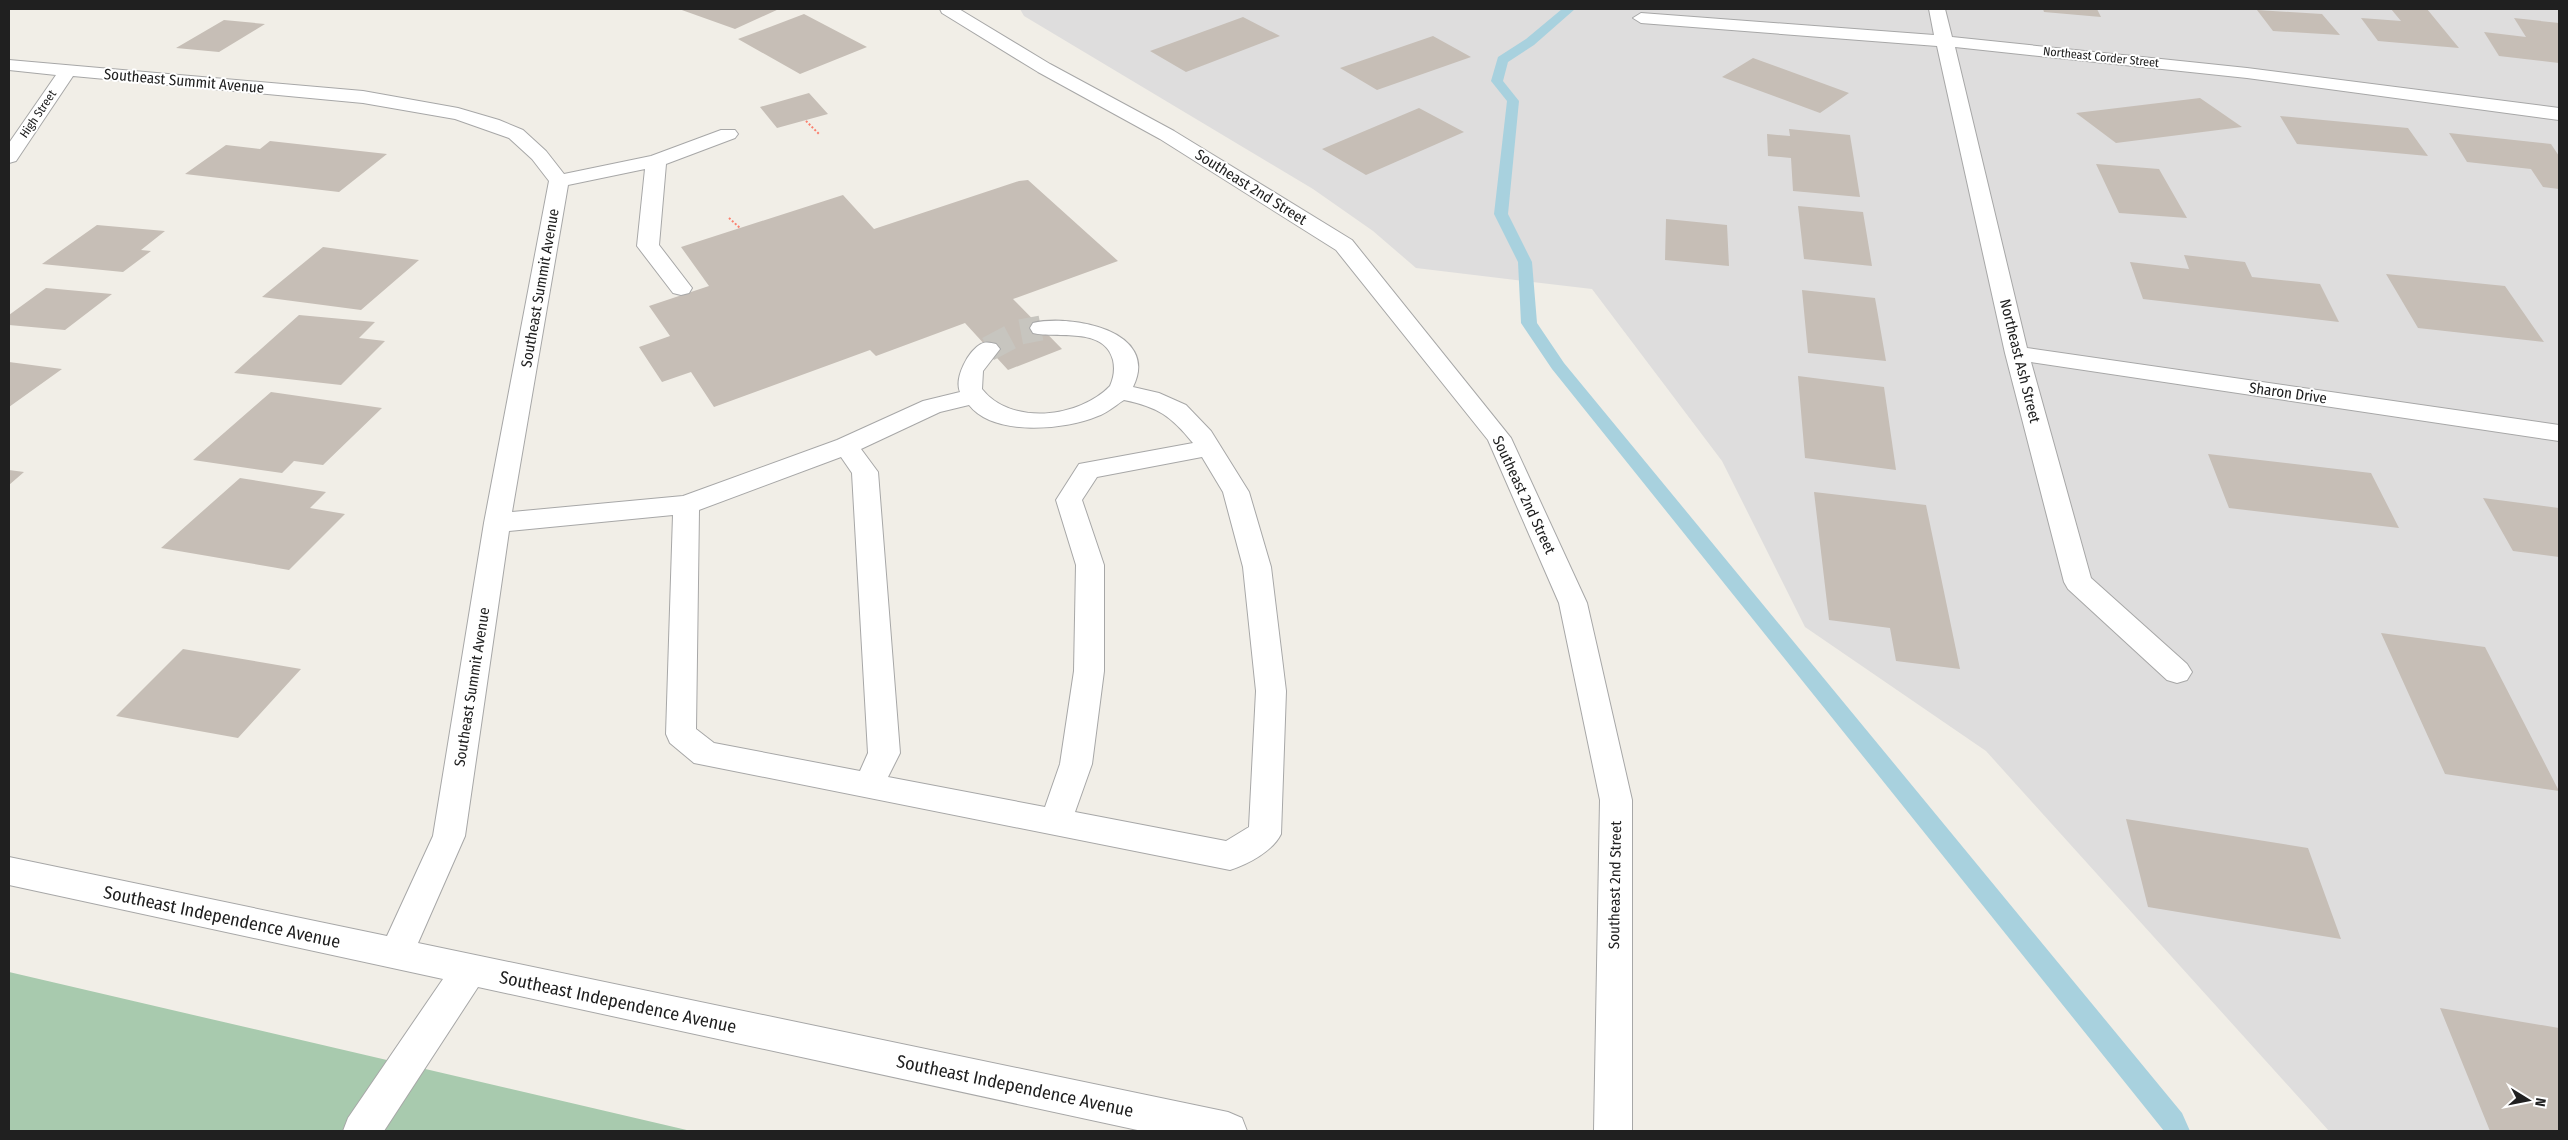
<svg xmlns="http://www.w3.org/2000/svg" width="2568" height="1140" font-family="'Fira Sans Condensed',sans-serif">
<rect width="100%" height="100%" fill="#f1eee7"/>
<path fill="#dedddd" d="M 1020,9 L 2559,9 L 2559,1131 L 2329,1131 L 1986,751 L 1805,627 L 1722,461 L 1592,289 L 1416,268 L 1373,231 L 1313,189 L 1024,16 Z"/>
<path fill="#a8caae" d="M 9,972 L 691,1131 L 9,1131 Z"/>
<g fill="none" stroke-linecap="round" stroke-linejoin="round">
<path fill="#a8d1de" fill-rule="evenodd" d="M 1562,9 L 1575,9 L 1534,45 L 1508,62 L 1503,81 L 1519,101 L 1508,214 L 1532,262 L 1537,323 L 1564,363 L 2182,1113 L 2190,1131 L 2164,1131 L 1552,369 L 1521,323 L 1518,262 L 1494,214 L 1507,101 L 1491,81 L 1498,57 L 1526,39 Z"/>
</g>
<path fill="#c6beb6" d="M 679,9 L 779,9 L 735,29 Z
M 2043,9 L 2097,9 L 2101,17 L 2044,12 Z
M 2391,9 L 2427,9 L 2459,48 L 2378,41 L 2361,18 L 2401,21 Z
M 2257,10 L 2322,14 L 2340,35 L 2273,31 Z
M 804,14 L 867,47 L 800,74 L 738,39 Z
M 1243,17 L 1280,36 L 1186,72 L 1150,51 Z
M 2514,18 L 2559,23 L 2559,63 L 2499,56 L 2484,32 L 2526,37 Z
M 224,20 L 265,24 L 219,52 L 176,48 Z
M 1433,36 L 1471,57 L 1377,90 L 1340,68 Z
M 1753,58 L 1849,93 L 1820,113 L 1722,77 Z
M 809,93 L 828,114 L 777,128 L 760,107 Z
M 2200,98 L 2242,127 L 2116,143 L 2076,113 Z
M 1419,108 L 1464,132 L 1366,175 L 1322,149 Z
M 2280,116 L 2408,128 L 2428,156 L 2297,144 Z
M 1789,129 L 1850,135 L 1860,197 L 1793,191 L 1791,158 L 1768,156 L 1767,134 L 1790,136 Z
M 2449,133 L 2551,144 L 2559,156 L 2559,189 L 2543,187 L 2531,169 L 2467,162 Z
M 270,141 L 387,154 L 339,192 L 185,174 L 226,145 L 260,149 Z
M 2096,164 L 2159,169 L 2187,218 L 2119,213 Z
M 1028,180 L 1118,261 L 1013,299 L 1062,349 L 1008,370 L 965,323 L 876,356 L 870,350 L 714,407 L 691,372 L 662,382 L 639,347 L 670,336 L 649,306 L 709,286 L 681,247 L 843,195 L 874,229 L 1019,181 Z
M 1798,206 L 1863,212 L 1872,266 L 1804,259 Z
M 1666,219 L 1727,225 L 1729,266 L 1665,260 Z
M 97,225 L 165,231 L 141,250 L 151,251 L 123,272 L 42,264 Z
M 323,247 L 419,260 L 361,310 L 262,297 Z
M 2184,255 L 2245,262 L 2252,277 L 2320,284 L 2339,322 L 2143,299 L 2130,262 L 2189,269 Z
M 2386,274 L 2505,286 L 2544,342 L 2418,328 Z
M 46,288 L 112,294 L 65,330 L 9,325 L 9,315 Z
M 1802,290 L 1875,298 L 1886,361 L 1808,353 Z
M 299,315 L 375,322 L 359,338 L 385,341 L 341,385 L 234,373 Z
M 9,362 L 62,369 L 9,407 Z
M 1798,376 L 1884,387 L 1896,470 L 1805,458 Z
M 271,392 L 382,408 L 323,465 L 294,461 L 282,473 L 193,460 Z
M 2208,454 L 2371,473 L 2399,528 L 2229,508 Z
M 9,470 L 24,472 L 9,485 Z
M 240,478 L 326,492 L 310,508 L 345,514 L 289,570 L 161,548 Z
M 1814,492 L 1926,505 L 1960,669 L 1896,661 L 1890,628 L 1829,620 Z
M 2483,498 L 2559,508 L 2559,557 L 2513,551 Z
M 2381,633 L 2485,647 L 2559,791 L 2445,774 Z
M 183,649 L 301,669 L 238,738 L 116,716 Z
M 2126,819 L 2308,848 L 2341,939 L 2148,907 Z
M 2440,1008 L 2559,1028 L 2559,1131 L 2490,1131 Z"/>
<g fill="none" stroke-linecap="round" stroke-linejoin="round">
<path stroke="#c7c5bf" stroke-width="25" stroke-dasharray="25 12" stroke-linecap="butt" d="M 988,349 L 1020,332 L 1041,328"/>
<g stroke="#a7a7a7" stroke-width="2">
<path id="minor" d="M 940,9 L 959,9 L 1050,64 L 1174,131 L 1352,240 L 1511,438 L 1587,603 L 1632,800 L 1632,1131 L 1594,1131 L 1600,800 L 1559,603 L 1488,440 L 1336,250 L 1160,139 L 1038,72 L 942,13 Z
M 1929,9 L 1945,9 L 1952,37 L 2247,68 L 2559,108 L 2559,120 L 2247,78 L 1955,47 L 2027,348 L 2559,425 L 2559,441 L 2031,362 L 2091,578 L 2187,664 L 2192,672 L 2187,680 L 2177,683 L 2167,680 L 2068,589 L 2064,582 L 2005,353 L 1937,46 L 1641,23 L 1633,18 L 1641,13 L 1934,35 Z
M 9,60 L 363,91 L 458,108 L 499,120 L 523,130 L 546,151 L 564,174 L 651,156 L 721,130 L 735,130 L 738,134 L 735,138 L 666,164 L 659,245 L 692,288 L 689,293 L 681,295 L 673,293 L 637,246 L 645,169 L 568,185 L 512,512 L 683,496 L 837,440 L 923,401 L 960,392 C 954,378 968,351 981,344 C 986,341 991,343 996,344 L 1000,349 L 983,371 L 982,389 C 1011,426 1079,418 1110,386 C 1114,377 1115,369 1113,360 C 1104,326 1057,339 1033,333 L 1030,328 L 1033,323 C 1070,314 1161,330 1133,387 L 1159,393 L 1186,405 L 1211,431 L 1249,492 L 1271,567 L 1286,691 L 1281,834 C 1273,851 1248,864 1230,870 L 694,763 L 670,743 L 666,734 L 673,515 L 509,531 L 465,836 L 418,943 L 1228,1112 L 1242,1118 L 1247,1131 L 1142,1131 L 478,987 L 384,1131 L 343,1131 L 348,1118 L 443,979 L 9,885 L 9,857 L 387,936 L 433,836 L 484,523 L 549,181 L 532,159 L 509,138 L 455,119 L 363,103 L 73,76 L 16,161 L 9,163 L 9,143 L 56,75 L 9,70 ZM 1124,400 C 1158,407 1171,416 1193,443 L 1079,464 L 1056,500 L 1076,565 L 1074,671 L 1060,764 L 1045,807 L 888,777 L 900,753 L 878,472 L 861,449 L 940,412 L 969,405 C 994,437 1065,430 1098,416 C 1107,413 1116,405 1124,400 ZM 841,457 L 852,473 L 868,753 L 860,771 L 714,743 L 696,729 L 699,510 ZM 1202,457 L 1223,492 L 1243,567 L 1256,691 L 1249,827 L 1226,841 L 1075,812 L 1092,764 L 1104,671 L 1104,565 L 1082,500 L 1097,477 Z"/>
</g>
<path stroke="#fa806f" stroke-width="2" stroke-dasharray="2 2" stroke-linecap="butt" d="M 806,121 L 820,135
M 729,218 L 740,228"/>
<use href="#minor" fill="#fff" fill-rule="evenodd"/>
</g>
<g text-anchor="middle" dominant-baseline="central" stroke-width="4" stroke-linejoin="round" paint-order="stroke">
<g font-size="12" fill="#202020" stroke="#fff">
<text transform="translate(2101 57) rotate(6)">Northeast Corder Street</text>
<text transform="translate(38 114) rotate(-56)">High Street</text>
</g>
<g font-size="15" fill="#202020" stroke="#fff">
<text transform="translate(184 81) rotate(5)">Southeast Summit Avenue</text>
<text transform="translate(1251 187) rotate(32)">Southeast 2nd Street</text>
<text transform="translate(540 288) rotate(-80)">Southeast Summit Avenue</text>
<text transform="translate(2020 361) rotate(76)">Northeast Ash Street</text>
<text transform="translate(2288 393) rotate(8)">Sharon Drive</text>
<text transform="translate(1524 495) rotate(65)">Southeast 2nd Street</text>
<text transform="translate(472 687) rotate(-81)">Southeast Summit Avenue</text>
<text transform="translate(1615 885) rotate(-89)">Southeast 2nd Street</text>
</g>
<g font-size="18" fill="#202020" stroke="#fff">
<text transform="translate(222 917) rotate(12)">Southeast Independence Avenue</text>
<text transform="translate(618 1002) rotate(12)">Southeast Independence Avenue</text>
<text transform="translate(1015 1086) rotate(12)">Southeast Independence Avenue</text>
</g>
</g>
<rect width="2568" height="1140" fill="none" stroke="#202020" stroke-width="20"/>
<g transform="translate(2528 1100) rotate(100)" stroke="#ffffff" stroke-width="4" paint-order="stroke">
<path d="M0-4L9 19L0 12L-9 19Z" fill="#202020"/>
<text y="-8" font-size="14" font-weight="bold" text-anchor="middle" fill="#202020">N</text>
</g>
</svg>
